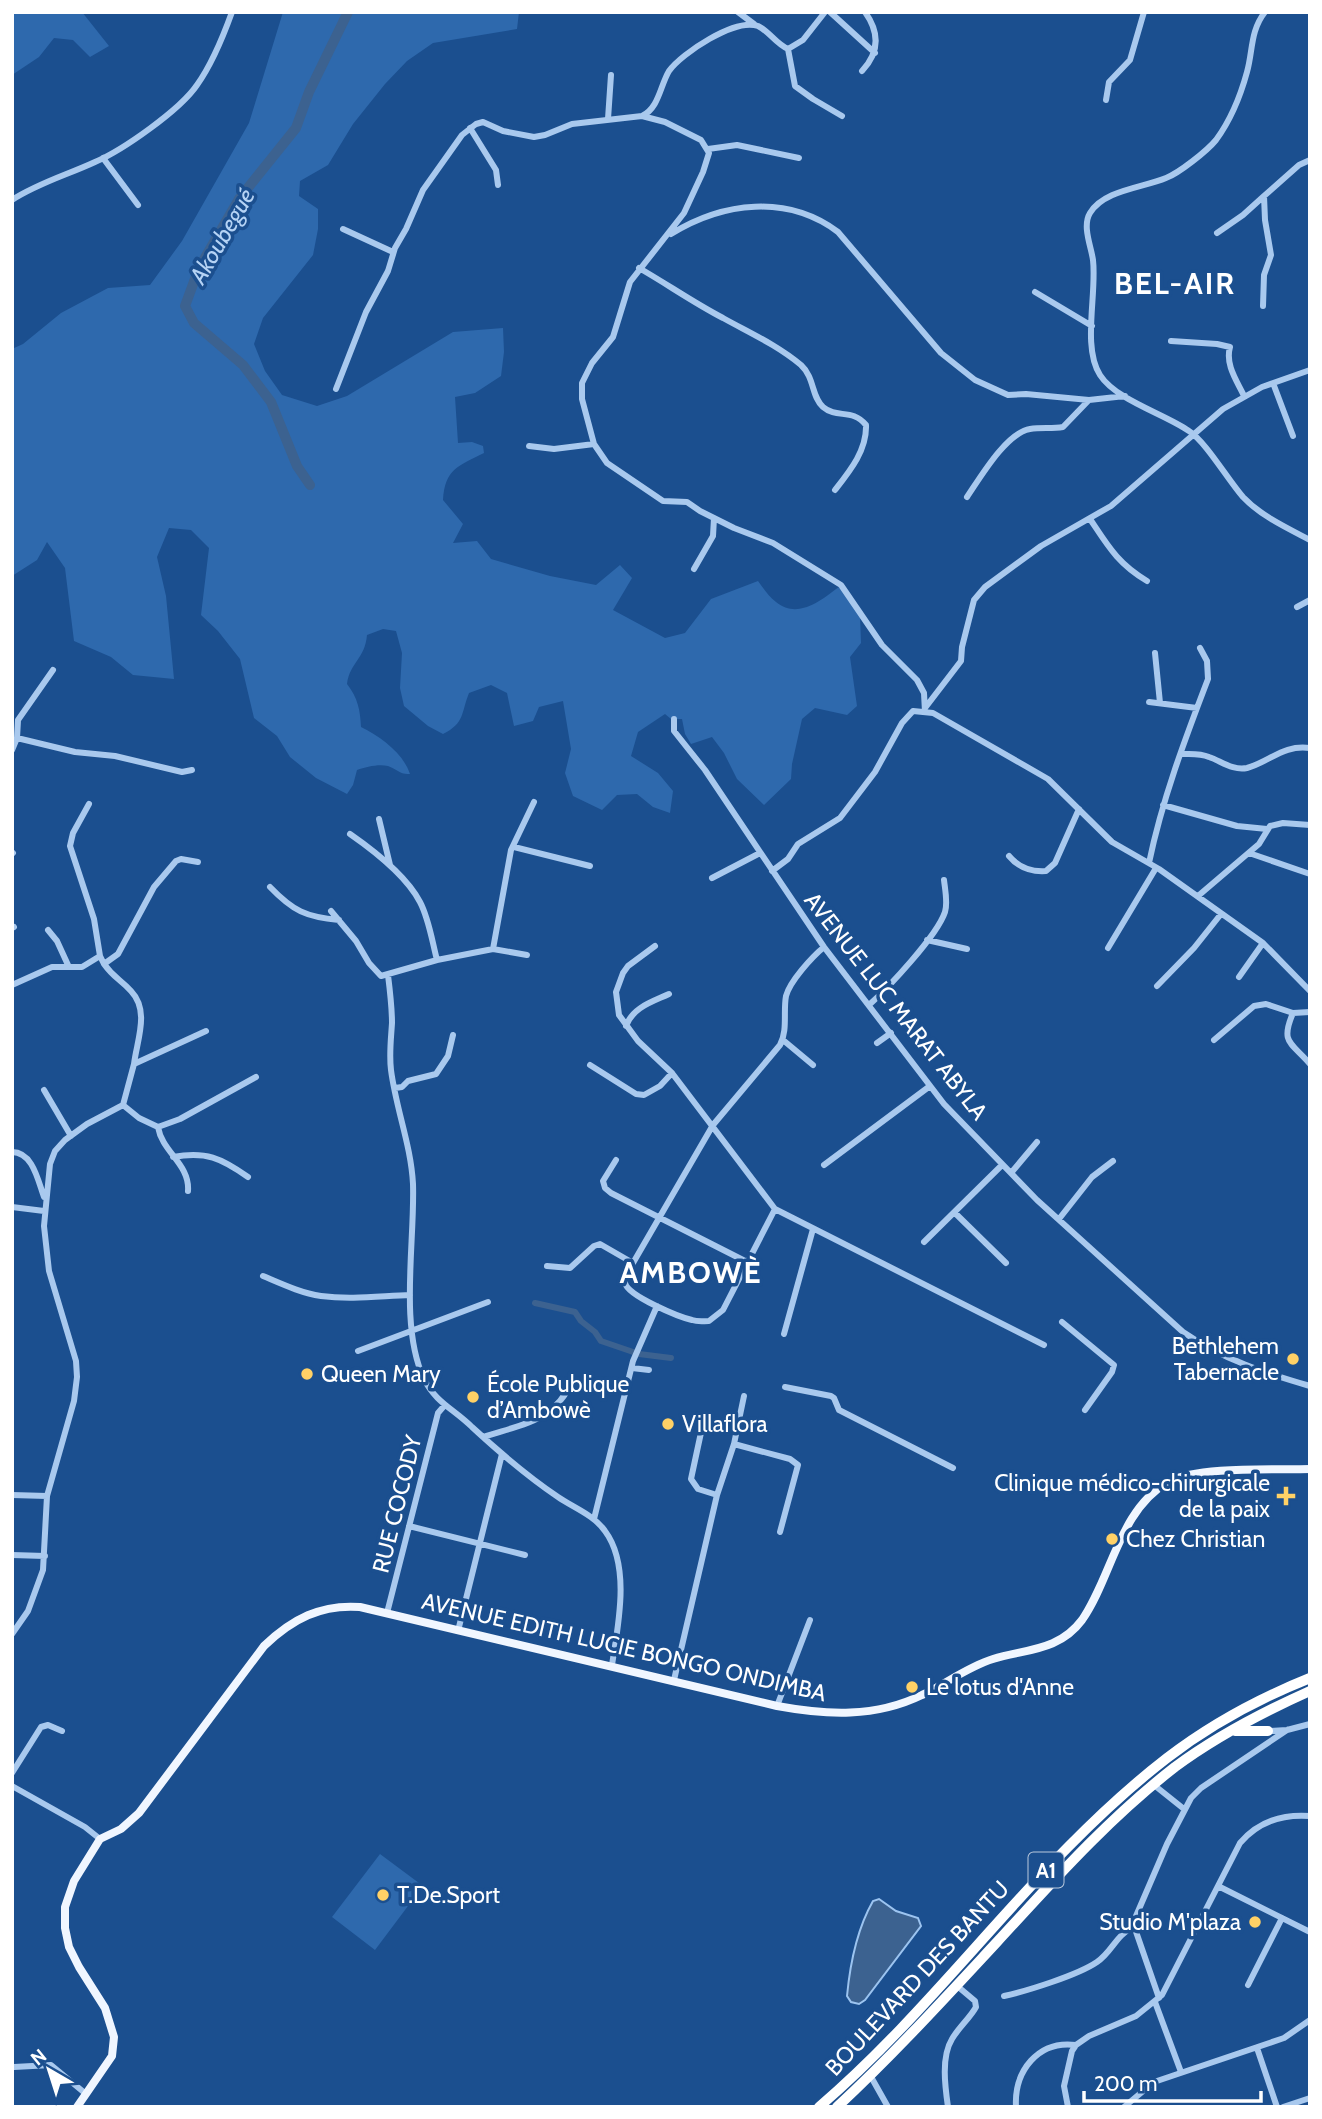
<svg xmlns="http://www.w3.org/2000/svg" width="1322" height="2119" font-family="Cabin,sans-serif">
<rect width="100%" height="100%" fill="#1b4f8f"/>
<path fill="#2e69ad" d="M 12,12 L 82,12 L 109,46 L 90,57 L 73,40 L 54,38 L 39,57 L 12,75 Z
M 283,12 L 519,12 L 517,29 L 433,43 L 407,61 L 385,84 L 353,124 L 328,165 L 300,181 L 299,196 L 318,209 L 318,229 L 313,255 L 263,318 L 254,344 L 265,371 L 282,395 L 317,406 L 347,396 L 453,332 L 503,328 L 504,352 L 501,376 L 475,393 L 455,397 L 458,443 L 472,442 L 483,446 L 484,453 C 458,466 445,469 443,500 L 463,524 L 453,543 L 477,541 L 491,559 L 550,576 L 596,585 L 620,565 L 632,578 L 613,610 L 665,638 L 685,633 L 711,599 L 758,581 C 763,588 769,597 776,602 C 798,620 822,600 840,586 L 860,616 L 861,643 L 850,657 L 857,706 L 847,715 L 815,708 L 802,719 L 792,764 L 791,779 L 764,805 L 737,779 L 724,753 L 712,737 L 691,744 L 685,734 L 682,719 L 671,719 L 665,714 L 638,732 L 631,756 L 658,773 L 673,791 L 670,813 L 653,807 L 637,794 L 617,795 L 602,810 L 573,796 L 565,773 L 571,749 L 563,701 L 539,707 L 533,721 L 514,726 L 507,693 L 491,685 L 469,693 C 461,713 465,723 443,734 L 428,726 L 404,706 L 400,688 L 402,653 L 396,631 L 383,629 L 367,635 C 365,659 350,662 347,684 C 358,698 360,710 361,727 C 381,737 403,753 410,774 C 400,775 397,769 388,766 C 378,764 366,767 357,770 L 353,785 L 347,794 L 316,778 L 290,757 L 277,736 L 254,718 L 240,659 L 218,631 L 201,615 L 209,548 L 191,530 L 169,528 L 157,557 L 166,596 L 174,679 L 133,675 L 111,657 L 74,641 L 65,568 L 47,542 L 37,560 L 12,576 L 12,349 L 23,344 L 61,313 L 108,288 L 150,285 L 182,241 L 249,123 Z
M 380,1854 L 423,1886 L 375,1950 L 332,1917 Z"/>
<path fill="#3c6290" stroke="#9cc4f0" stroke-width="2" d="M 879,1899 L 896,1911 L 918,1918 L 921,1926 L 865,2000 L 859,2004 L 851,2002 L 847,1996 C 850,1964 857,1929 873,1901 Z"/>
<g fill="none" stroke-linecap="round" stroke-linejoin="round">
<path stroke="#3c6290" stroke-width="6" d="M 535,1303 L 575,1312 L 581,1321 L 595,1332 L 601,1341 L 639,1354 L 671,1358"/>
<path stroke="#3c6290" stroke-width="10" d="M 310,485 L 297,466 L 271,402 L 243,365 L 194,323 L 185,306 L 199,268 L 239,199 L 296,128 L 309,92 L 348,12"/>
<path stroke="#a9c9ee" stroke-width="6" d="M 738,12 L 754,24
M 830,12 L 875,53
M 1265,12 C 1250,31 1253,51 1247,72 C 1241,94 1230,121 1216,140 C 1207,151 1179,173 1166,178 C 1142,188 1104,190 1090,213 C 1082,226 1091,246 1093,260 C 1097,294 1082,347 1100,375 C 1116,400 1165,414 1189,431 C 1206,442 1228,480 1243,497 C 1261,516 1287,528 1310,540
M 788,49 L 795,86 L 813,99 L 842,116
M 862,71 C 879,53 880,33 865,12
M 1106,100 L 1109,82 L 1130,60 L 1144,12
M 642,116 C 659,108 660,86 669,71 C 682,53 735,18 758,26 C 769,31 776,44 788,49 L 803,40 L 825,12
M 608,119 L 611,75
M 470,128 L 496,170 L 498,185
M 708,149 L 737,145 L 799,158
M 103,158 L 138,205
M 12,200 C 38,183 67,175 95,162 C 123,150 180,110 197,85 C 212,64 223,37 232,12
M 343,229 L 393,252
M 1217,233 L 1243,215 L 1264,196
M 671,234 C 723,202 787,194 838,232 L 941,353 L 975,380 L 1008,395 L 1026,394 L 1089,400
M 639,268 C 667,284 694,303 723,318 C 750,333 777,345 801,365 C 815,378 811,396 823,407 C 837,419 852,408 866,425 C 867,450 850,471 835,490
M 1035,292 L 1092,326
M 1263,306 L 1264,275 L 1271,255 L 1265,220 L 1264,196 L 1299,165 L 1310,160
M 1171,341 L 1217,344 L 1230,347 C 1225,365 1237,381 1244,396
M 1273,383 L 1293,436
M 336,389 L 366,312 L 388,271 L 395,248 L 406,229 L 423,190 L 462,135 L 476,124 L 483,122 L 503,131 L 534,137 L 545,135 L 572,124 L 642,116 L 665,122 L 701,140 L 709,153 L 703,172 L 684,213 L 630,282 L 613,337 L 592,363 L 582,383 L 582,399 L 594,444 L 607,463 L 663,501 L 687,502 L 700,511 L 734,528 L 773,543 L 841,585 L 882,645 L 917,680 L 924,693 L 925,712
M 529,446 L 554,449 L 594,444
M 967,497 C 980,478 1006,433 1030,429 C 1041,427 1052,429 1063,427 L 1089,400 L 1125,396
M 1090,519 C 1108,546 1118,564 1147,581
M 694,569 L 713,536 L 714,518
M 1297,607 L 1310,600
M 1155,653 L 1160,703
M 1149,702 L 1197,708
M 925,708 L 961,661 L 962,647 L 974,600 L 985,587 L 1041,546 L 1111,506 L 1223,409 L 1262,387 L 1310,370
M 674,719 L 674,731 L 705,770 L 824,947 L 944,1104 L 1037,1200 L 1183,1332 C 1222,1359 1265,1373 1310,1386
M 17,738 L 75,752 L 115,756 L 182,772 L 192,770
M 12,750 L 17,738 L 18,720 L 53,670
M 1182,754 C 1191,754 1200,753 1209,757 C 1221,761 1233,771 1247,768 C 1269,762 1284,744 1310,748
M 1163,805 L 1237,826 L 1267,829
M 379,819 L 390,865
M 514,847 L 590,866
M 1249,853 L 1310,874
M 12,854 L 13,853
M 1009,856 C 1019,868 1031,872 1046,871 L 1055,863 L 1079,809
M 1149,863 C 1162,800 1185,739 1208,679 L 1207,661 L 1200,648
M 772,871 L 788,859 L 798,844 L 840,818 L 875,772 L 902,723 L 913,711 L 933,713 L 1048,779 L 1112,842 L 1159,869 L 1263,943 L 1310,991
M 712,878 L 760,853
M 270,887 C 293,911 306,917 339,920
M 1198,896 L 1259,844 L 1270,826 L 1283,823 L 1310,825
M 331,911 L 356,941 L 369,963 L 381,976 L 437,960 C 432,941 429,919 420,902 C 407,877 373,850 350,834
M 12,928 L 14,927
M 48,930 L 57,941 L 68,965
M 927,940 L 967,949
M 655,946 L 628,966 L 623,973 L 616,992 L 619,1015 L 638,1041 L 672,1073 L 775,1209 L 1044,1345
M 1108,948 L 1156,868
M 493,949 L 527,955
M 100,956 L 104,964 L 118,954 L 154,887 L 176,861 L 181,859 L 198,862
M 437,960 L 493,949 L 511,850 L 534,802
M 104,964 C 114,978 120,979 131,991 C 150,1011 137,1040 134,1064
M 388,975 C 390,991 392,1007 392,1023 C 391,1039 389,1054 391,1070 C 396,1109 411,1145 413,1184 C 415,1242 399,1326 424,1379 C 436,1403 454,1409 472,1427 C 499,1452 527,1476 558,1497 C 574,1508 594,1515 605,1531 C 631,1566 618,1626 612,1665
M 1239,977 L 1263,943
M 12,985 L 52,967 L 82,967 L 100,956 L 94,919 L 70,846 L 73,833 L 89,804
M 1157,986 L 1194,948 L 1221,914
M 869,1005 C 888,988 937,936 945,912 C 948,903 945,889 944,880
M 1293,1013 C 1280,1043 1291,1042 1310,1064
M 626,1026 C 633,1007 652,1002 669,994
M 783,1040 L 813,1065
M 1214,1040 L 1254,1006 L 1266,1004 L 1293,1013 L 1310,1012
M 877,1043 L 891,1033
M 590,1065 L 636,1094 L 644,1095 L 660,1086 L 672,1073
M 395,1088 L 402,1087 L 408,1081 L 436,1074 L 448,1056 L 453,1035
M 44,1090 L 71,1136
M 123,1105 L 134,1064 L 206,1031
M 158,1127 C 162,1152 190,1164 188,1191
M 12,1152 C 33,1152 38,1181 44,1197
M 173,1157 C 206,1151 221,1158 248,1177
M 616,1160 L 603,1181 L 605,1188 L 611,1193 L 747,1262
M 824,1165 L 930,1086
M 1011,1173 L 1037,1142
M 12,1207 L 44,1211
M 775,1209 L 723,1310 L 709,1321 C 703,1321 698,1322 692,1320 C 679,1317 628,1296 625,1283 C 624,1277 630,1269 633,1263 L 713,1125 L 780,1045 C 788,1030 783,1012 786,996 C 790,981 812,957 824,947
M 955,1213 L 1006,1263
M 1059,1219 L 1092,1177 L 1113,1161
M 924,1242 L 1002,1165
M 547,1266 L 570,1268 L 594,1246 L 600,1244 L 633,1263
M 263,1276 C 282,1284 301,1293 321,1296 C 351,1300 380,1296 410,1295
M 1062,1322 L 1114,1365 L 1112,1372 L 1085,1410
M 784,1334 L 813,1229
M 358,1351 L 488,1302
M 632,1368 L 649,1370
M 785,1387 L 831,1396 L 834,1398 L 839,1410 L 953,1468
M 705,1414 L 691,1479 L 698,1489 L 717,1495
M 483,1437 C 523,1424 554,1422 573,1380
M 734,1444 L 790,1459 L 798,1465 L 780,1532
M 12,1495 L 47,1496
M 594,1519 L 633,1361 L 657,1306
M 409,1526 L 525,1555
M 12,1555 L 45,1556
M 387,1613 L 438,1413 L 444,1406
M 458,1631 L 502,1454
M 12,1634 L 28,1611 L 43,1570 L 47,1496 L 74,1401 L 77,1377 L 76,1361 L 49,1271 L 44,1226 L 50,1164 L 55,1151 L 65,1140 L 87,1124 L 123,1105 L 139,1118 L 158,1127 L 180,1119 L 256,1077
M 674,1680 L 717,1495 L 734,1444 L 744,1396
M 777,1706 L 810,1620
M 1268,1731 L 1287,1730 L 1310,1724
M 12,1773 L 41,1727 L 48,1725 L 62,1731
M 1154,1785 L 1184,1809
M 12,1786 L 85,1827 L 100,1839
M 1218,1886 L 1310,1932
M 1248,1985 L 1282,1918
M 1004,1996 C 1027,1991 1078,1975 1097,1962 C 1112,1952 1116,1935 1133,1927
M 1159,1998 L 1133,1923 L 1167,1844 L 1191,1798 L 1201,1788 L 1287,1730
M 1155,2002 L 1181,2072
M 1257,2048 L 1277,2107
M 14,2067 L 51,2065 L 86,2094
M 870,2075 L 888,2107
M 948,2107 C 945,2086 941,2057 952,2039 C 959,2027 970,2018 976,2007 L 975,2001 L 956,1985
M 1016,2107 C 1014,2071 1038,2040 1076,2045
M 1068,2107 L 1064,2086 L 1072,2051 L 1076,2045 L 1089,2036 L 1136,2016 L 1162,1995 L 1240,1843 C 1258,1822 1283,1814 1310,1816
M 1124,2107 L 1154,2082 L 1284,2038 L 1310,2020
M 1283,2107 L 1310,2098"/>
<path stroke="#f0f6ff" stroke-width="8" d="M 77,2107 L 112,2056 L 114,2037 L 105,2008 L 79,1967 L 69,1947 L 65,1928 L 65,1907 L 74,1881 L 100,1839 L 121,1829 L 139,1813 L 264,1646 C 292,1619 321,1604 360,1607 L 777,1706 C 826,1715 875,1718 922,1695 C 946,1684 967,1667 993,1659 C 1026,1649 1059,1651 1082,1620 C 1112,1577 1119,1510 1168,1482 C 1198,1466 1274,1470 1310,1469"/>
<path stroke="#fff" stroke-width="10" d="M 1235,1731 L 1268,1731
M 819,2107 C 944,2000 1036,1859 1167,1758 C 1210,1725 1260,1698 1310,1678
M 837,2107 C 893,2055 945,1998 997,1942 C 1054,1880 1108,1819 1175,1767 C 1217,1736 1263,1712 1310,1691"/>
</g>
<g fill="#ffd166" stroke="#1b4f8f" stroke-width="2.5">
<circle cx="1293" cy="1359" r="7"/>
<circle cx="307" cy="1374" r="7"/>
<circle cx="473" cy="1397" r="7"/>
<circle cx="668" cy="1424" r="7"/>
<path d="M1282.5 1485.5h7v7h7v7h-7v7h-7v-7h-7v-7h7z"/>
<circle cx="1112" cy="1539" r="7"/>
<circle cx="912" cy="1687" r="7"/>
<circle cx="383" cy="1895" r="7"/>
<circle cx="1255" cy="1922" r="7"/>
</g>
<g text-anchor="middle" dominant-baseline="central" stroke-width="7" stroke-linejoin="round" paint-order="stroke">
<rect fill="#1b4f8f" stroke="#bbcadd" stroke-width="2" x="1028.5" y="1852.5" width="35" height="35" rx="5"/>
<g font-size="21" font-weight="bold" fill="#fff">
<text x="1046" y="1870">A1</text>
</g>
<g font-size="23" fill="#fff" stroke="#1b4f8f">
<text transform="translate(896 1006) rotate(52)">AVENUE LUC MARAT ABYLA</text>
<text transform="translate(397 1504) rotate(-76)">RUE COCODY</text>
<text transform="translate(624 1647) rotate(13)">AVENUE EDITH LUCIE BONGO ONDIMBA</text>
<text transform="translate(917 1978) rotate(-47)">BOULEVARD DES BANTU</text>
</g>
<g font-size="23" fill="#fff" stroke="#1b4f8f" text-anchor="start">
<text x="1279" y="1346" text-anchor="end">Bethlehem<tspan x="1279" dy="26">Tabernacle</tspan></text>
<text x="321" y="1374">Queen Mary</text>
<text x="487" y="1384">École Publique<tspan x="487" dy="26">d’Ambowè</tspan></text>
<text x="682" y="1424">Villaflora</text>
<text x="1270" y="1483" text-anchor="end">Clinique médico-chirurgicale<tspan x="1270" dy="26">de la paix</tspan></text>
<text x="1126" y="1539">Chez Christian</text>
<text x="926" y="1687">Le lotus d'Anne</text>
<text x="397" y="1895">T.De.Sport</text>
<text x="1241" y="1922" text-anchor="end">Studio M'plaza</text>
</g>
<g font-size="24" font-style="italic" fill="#b5d3f5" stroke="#1b4f8f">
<text transform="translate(222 236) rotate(-60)">Akoubegué</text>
</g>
<g font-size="30" font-weight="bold" letter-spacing="2" fill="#fff" stroke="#1b4f8f">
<text x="1175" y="283">BEL-AIR</text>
<text x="691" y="1272">AMBOWÈ</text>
</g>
</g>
<rect width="1322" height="2119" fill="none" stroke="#ffffff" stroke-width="28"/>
<g transform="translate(49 2070) rotate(321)" stroke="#1b4f8f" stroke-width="5" paint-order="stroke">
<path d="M0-5L12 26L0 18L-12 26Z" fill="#ffffff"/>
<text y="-10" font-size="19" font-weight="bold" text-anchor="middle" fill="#ffffff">N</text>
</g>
<path d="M1084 2091v10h177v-10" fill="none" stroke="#ffffff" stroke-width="3.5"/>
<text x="1094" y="2091" font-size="21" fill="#ffffff" stroke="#1b4f8f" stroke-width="5" paint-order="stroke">200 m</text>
</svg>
